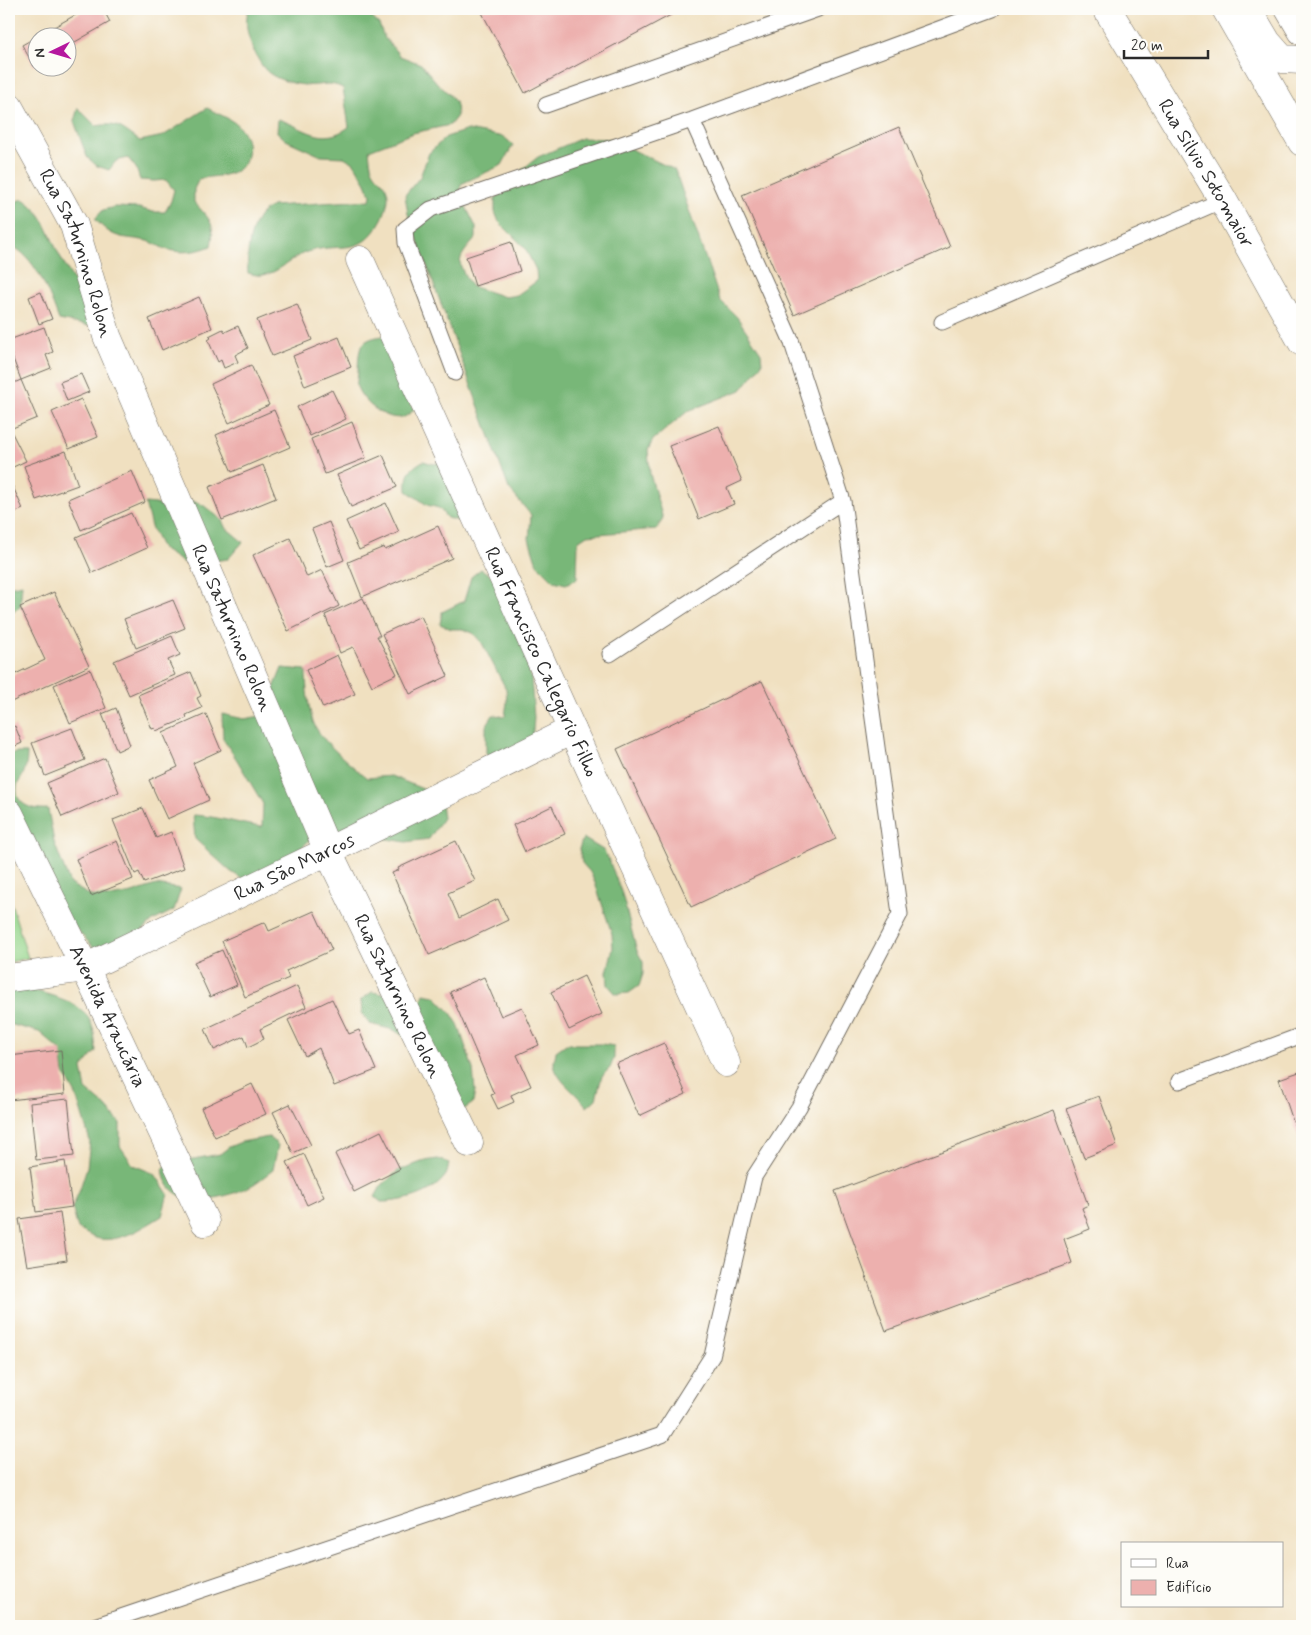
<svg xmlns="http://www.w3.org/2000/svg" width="1311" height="1635" font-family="Mynerve,sans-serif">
<rect width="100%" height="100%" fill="#fdfcf7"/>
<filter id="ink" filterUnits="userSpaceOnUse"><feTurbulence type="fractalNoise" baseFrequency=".02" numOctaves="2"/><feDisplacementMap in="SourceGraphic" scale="10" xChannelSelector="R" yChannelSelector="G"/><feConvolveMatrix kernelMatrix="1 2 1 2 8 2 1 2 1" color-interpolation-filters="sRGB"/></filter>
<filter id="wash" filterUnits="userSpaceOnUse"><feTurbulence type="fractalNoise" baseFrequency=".0096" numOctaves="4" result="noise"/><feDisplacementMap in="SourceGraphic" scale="20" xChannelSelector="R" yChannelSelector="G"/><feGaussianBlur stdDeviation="1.12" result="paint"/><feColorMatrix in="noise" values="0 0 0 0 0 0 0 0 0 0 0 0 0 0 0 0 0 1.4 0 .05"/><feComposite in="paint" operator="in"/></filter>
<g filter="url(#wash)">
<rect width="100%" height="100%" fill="#f0e0c0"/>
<path fill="#95d68c" stroke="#60805c" d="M 9,896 L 28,958 L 9,962 Z"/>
<path fill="#78b778" stroke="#527152" d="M 248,9 L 362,9 L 379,24 L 384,37 L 400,56 L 421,64 L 438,84 L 448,93 L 456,103 L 457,116 L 450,125 L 413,133 L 369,150 C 370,157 370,166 374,172 C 379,180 384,180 387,190 C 390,200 386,210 382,219 C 361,258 344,242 310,251 C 293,255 280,273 263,275 C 258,276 252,274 248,273 C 246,256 250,225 262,213 C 265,210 269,208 272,206 L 370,200 L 371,195 L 366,183 L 354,163 L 344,157 L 321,156 L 286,140 L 277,132 L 278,119 C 306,128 321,147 349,127 L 343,88 C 326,80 322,87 305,85 C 294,84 278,80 269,73 C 259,66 248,40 247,28 C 246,22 247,15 248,9 Z
M 78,108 L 96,126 C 119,122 122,129 140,141 L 163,136 L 207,108 C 216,113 227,117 235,123 C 251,135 253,163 234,172 C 223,177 210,176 199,179 L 194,189 L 194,202 C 209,219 216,222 211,246 C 197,252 181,254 165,249 C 160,247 156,244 151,242 C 125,235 116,243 95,219 L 103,210 L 115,207 L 139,208 L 153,212 L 165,212 L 171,201 L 174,190 L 166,180 L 154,181 L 140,180 L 136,168 L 128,158 L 116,161 L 109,170 L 97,166 L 87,157 L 74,121 Z
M 468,130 L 504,137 L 513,145 L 502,165 L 461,184 L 460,195 L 476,227 L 476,238 C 456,261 456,260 471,286 L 505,297 L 517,295 L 537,281 L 536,270 L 525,248 L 499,222 L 495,212 L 495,199 L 519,172 L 538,157 L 582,138 L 610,139 L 675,170 L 720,300 L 737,317 L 761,353 L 762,364 L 741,390 L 688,411 L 653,440 L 648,450 L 650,474 L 663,519 L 657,529 L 587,535 L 578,541 L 577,579 L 566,584 L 554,581 L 537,564 L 529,539 L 531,515 L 509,489 L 408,214 L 405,195 L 420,177 L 429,153 L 446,137 Z
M 23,199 C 46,214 48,234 60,256 C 73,282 87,296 89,326 L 59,320 C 50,296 35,254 9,245 L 9,204 Z
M 383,336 L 414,410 C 411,412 407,416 404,417 C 387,422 363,403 357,387 C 356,383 358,376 358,371 C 359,349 358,339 383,336 Z
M 423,461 L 434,464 L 445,461 L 467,512 L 459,521 L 447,518 L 439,508 L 427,505 L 407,491 C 406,474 409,469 423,461 Z
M 181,497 L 203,505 L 222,520 L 225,527 L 243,542 L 228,559 L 205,562 L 182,562 L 162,549 L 151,527 L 145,503 L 156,504 L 177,511 Z
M 481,569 L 492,576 L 525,654 L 531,677 L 534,718 L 532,742 L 495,763 L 486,753 L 486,726 L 493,715 L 505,716 L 507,702 L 506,689 L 482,643 L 473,633 L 462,629 L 451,629 L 440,624 L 442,612 L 464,601 L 471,577 Z
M 22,584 L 20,607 L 9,614 L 9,587 Z
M 282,668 L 306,670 C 306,686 308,713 316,728 C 326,745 352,766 367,778 L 391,776 L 440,796 L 443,818 L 429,839 L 406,842 L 339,831 L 316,834 L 299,850 L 250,884 L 230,871 L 195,839 L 193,815 C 217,816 239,824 262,827 L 263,804 L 237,760 L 223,739 L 222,714 L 244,719 L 266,715 L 272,693 Z
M 15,753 L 27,753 C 27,762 26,768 22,777 C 20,780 17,784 17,788 C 15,806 34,810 48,809 L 54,842 L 70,884 L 91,896 L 110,897 L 132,893 L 156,885 L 181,889 L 174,910 L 153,921 L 108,962 L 75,928 L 9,829 L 9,755 Z
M 583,838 L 603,850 L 609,860 L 622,894 L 637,951 L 643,962 L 643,974 L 639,986 L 629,993 L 616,994 L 608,985 L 607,972 L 613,948 L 612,934 L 595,883 L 590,872 L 582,863 L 579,849 Z
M 9,979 C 35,998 82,992 93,1028 C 95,1035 95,1044 96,1051 L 82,1068 L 86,1090 L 105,1106 L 120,1123 L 120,1146 L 133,1165 L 155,1174 L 168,1194 L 162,1216 C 144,1227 122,1242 100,1239 C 93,1238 84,1232 78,1229 L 72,1207 L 79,1192 L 87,1167 L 90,1141 L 76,1095 L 64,1073 L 60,1050 L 39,1032 L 9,1024 Z
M 372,992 L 383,994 L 418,1009 L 424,994 L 435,996 L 451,1013 L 458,1024 L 473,1069 L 475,1091 L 473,1103 L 463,1110 L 405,1037 L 394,1030 L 370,1024 L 362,1014 L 361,1000 Z
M 566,1044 L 602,1044 L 614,1046 L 614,1058 L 610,1068 L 602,1076 L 596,1099 L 587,1107 C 578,1094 555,1080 554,1063 C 554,1059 556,1054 556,1051 Z
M 269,1137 L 278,1145 L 273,1170 C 266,1175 260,1180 254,1184 C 232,1197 180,1212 166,1181 C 164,1178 164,1173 163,1169 L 171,1160 L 194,1159 L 220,1154 L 229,1147 L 241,1142 Z
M 438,1159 L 449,1163 C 448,1167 448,1172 446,1175 C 433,1195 402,1202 381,1202 L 375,1197 L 381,1186 L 400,1169 C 407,1170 410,1166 416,1164 C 423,1161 430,1160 438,1159 Z"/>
<g id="blocks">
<path fill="#edb0ae" d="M 86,9 L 103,9 L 110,22 L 68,46 L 68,38 L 38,38 L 38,64 L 34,66 L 22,45 Z
M 480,9 L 682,9 L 525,93 Z
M 899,127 L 950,247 L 794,315 L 742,195 Z
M 511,242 L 520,271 L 475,286 L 466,257 Z
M 41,292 L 52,319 L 39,324 L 29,297 Z
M 199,297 L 212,328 L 162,350 L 149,319 Z
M 297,304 L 312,340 L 272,356 L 257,320 Z
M 238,326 L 248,348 L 235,355 L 238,362 L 224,368 L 221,360 L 218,362 L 208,340 L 211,338 L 209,336 L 223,329 L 225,332 Z
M 44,327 L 53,352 L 46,355 L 51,368 L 21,380 L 9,348 L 9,340 Z
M 339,337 L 351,367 L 305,386 L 293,356 Z
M 251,365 L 269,405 L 229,423 L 211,384 Z
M 81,374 L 89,392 L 67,401 L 60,382 Z
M 21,380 L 37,418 L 10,429 L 26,461 L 11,468 L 9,464 L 9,385 Z
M 332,390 L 346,419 L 310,436 L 297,407 Z
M 81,399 L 98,437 L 69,449 L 52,412 Z
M 274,410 L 290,447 L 232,472 L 216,435 Z
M 352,422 L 366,458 L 325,474 L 311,439 Z
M 719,426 L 742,481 L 727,488 L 734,504 L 699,519 L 669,446 Z
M 66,451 L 78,485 L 36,500 L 24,466 Z
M 383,455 L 397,487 L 351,507 L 337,475 Z
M 263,465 L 276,498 L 222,520 L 209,487 Z
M 132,471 L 145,502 L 81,530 L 68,499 Z
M 9,478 L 23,509 L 9,515 Z
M 386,503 L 399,532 L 359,550 L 346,521 Z
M 131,513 L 147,548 L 92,573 L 76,537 Z
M 329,522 L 344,560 L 327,567 L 312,529 Z
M 438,526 L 452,558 L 362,597 L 348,562 L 384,547 L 385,550 Z
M 290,538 L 307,577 L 322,570 L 339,606 L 288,631 L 253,555 Z
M 54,592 L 89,666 L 9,703 L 9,677 L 45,660 L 20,607 Z
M 363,598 L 380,636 L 377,636 L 397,674 L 372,686 L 353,647 L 340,653 L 325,615 Z
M 173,600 L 185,628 L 136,648 L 124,619 Z
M 421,616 L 448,676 L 410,694 L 382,634 Z
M 172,636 L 180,655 L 168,660 L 175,675 L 129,695 L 114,661 Z
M 337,655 L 355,694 L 323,708 L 306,670 Z
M 90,669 L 106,708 L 70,723 L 54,685 Z
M 191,672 L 201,696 L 197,698 L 202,708 L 186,715 L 187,718 L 156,731 L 155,728 L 152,729 L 138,695 Z
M 762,681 L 836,839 L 691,907 L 617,749 Z
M 116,708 L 130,745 L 117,751 L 102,714 Z
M 206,714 L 221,750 L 193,763 L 209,800 L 167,819 L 149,780 L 178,767 L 163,733 Z
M 15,726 L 22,743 L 9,749 L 9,729 Z
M 72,728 L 85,760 L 45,776 L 32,743 Z
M 105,758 L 119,792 L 62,817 L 47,783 Z
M 552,806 L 565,834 L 525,852 L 513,825 Z
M 143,808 L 156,838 L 171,832 L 184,868 L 144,883 L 139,872 L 135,874 L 113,820 Z
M 117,841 L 133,879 L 91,896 L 76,859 Z
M 456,841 L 475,881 L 448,893 L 459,918 L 498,899 L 508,920 L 464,941 L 464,940 L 429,955 L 392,873 L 399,870 L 398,868 Z
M 314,911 L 332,950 L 286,971 L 289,978 L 245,997 L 222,941 L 265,922 L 269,931 Z
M 222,950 L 237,985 L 210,997 L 194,962 Z
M 584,976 L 602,1014 L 569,1030 L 551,992 Z
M 484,977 L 501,1016 L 522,1007 L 539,1045 L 517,1055 L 531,1086 L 511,1095 L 514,1102 L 498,1109 L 491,1095 L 494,1094 L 450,992 Z
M 297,986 L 306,1007 L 260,1029 L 264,1039 L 248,1047 L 244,1036 L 214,1050 L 205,1029 Z
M 332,999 L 349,1034 L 359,1030 L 376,1070 L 334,1086 L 319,1048 L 305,1056 L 288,1020 Z
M 664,1043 L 686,1094 L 639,1116 L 616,1064 Z
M 61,1050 L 65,1094 L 9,1100 L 9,1056 Z
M 1302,1071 L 1302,1148 L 1279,1079 Z
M 252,1084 L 266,1114 L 215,1137 L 201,1108 Z
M 1099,1096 L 1117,1145 L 1084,1158 L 1066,1108 Z
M 68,1099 L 74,1156 L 36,1160 L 30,1103 Z
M 290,1104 L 311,1145 L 293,1153 L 273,1112 Z
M 1054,1110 L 1088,1205 L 1082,1208 L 1090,1229 L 1064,1239 L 1072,1263 L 886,1331 L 835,1191 Z
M 381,1131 L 400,1169 L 354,1192 L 335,1154 Z
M 304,1154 L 324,1197 L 307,1205 L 287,1162 Z
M 65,1161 L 72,1207 L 36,1212 L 30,1167 Z
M 60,1213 L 67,1260 L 27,1266 L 19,1219 Z"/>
</g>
</g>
<g filter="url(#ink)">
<use href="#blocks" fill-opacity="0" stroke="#706a5f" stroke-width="1"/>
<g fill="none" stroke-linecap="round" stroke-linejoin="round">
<g stroke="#706a5f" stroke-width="17">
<path id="service" d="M 546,105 L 818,9
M 942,322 L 1223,200
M 455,373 L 406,243 L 405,229 L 431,209 L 692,120 L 993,9
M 610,654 L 843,501
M 1179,1081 L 1302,1035
M 94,1626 L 662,1435 L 712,1356 L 754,1177 L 799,1107 L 900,914 L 843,501 L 791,340 L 692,120"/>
</g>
<g stroke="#706a5f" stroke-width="29">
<g id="minor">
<path id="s1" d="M 9,107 L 74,225 L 107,336 L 328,851 L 469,1143"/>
<path id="s2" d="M 360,260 L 572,730 L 726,1063"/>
<path id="s3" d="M 9,813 L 85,968 L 205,1222"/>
<path id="s4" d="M 9,978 L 85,968 L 328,851 L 572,730"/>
</g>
</g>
<g stroke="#706a5f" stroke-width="29">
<g id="trunk">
<path id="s5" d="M 1107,9 L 1223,200 L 1302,342"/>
</g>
</g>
<g stroke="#706a5f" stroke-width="29">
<path id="motorway" d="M 1226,9 L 1302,142
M 1289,9 L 1302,31
M 1248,10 L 1267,42 L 1282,59 L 1302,60"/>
</g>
<use href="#service" stroke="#fff" stroke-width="15"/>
<use href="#minor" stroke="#fff" stroke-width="28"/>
<use href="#trunk" stroke="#fff" stroke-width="28"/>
<use href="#motorway" stroke="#fff" stroke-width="28"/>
</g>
</g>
<g text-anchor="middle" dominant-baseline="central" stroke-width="4" stroke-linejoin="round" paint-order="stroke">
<g font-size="20" fill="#2b2b2b" stroke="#fdfcf7">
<text stroke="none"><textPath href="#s5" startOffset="192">Rua Silvio Sotomaior</textPath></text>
<text stroke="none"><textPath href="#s1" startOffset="162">Rua Saturnino Rolon</textPath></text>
<text stroke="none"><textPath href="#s1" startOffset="568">Rua Saturnino Rolon</textPath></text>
<text stroke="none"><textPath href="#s2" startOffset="441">Rua Francisco Calegario Filho</textPath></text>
<text stroke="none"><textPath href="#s4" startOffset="309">Rua São Marcos</textPath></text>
<text stroke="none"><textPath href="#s1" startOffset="972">Rua Saturnino Rolon</textPath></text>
<text stroke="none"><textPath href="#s3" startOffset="226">Avenida Araucária</textPath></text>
</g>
</g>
<rect width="1311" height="1635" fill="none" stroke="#fdfcf7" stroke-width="30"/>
<rect x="1121" y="1542" width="162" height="65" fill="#fdfcf7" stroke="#a9a8a5"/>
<rect x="1131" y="1559" width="25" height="8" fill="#ffffff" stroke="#a9a8a5"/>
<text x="1166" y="1568" font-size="15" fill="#2b2b2b">Rua</text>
<rect x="1131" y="1580" width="25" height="15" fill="#edb0ae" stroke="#a9a8a5"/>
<text x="1166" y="1592" font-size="15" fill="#2b2b2b">Edifício</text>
<g transform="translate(52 52) rotate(265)"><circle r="24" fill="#fdfcf7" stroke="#a9a8a5"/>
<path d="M0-4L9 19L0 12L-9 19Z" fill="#b5179e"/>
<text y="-8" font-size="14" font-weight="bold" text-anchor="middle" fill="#2b2b2b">N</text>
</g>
<path d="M1124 50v8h84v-8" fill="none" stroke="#2b2b2b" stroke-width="2.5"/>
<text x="1131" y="50" font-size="15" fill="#2b2b2b" stroke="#fdfcf7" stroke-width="4" paint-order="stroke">20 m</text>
</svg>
